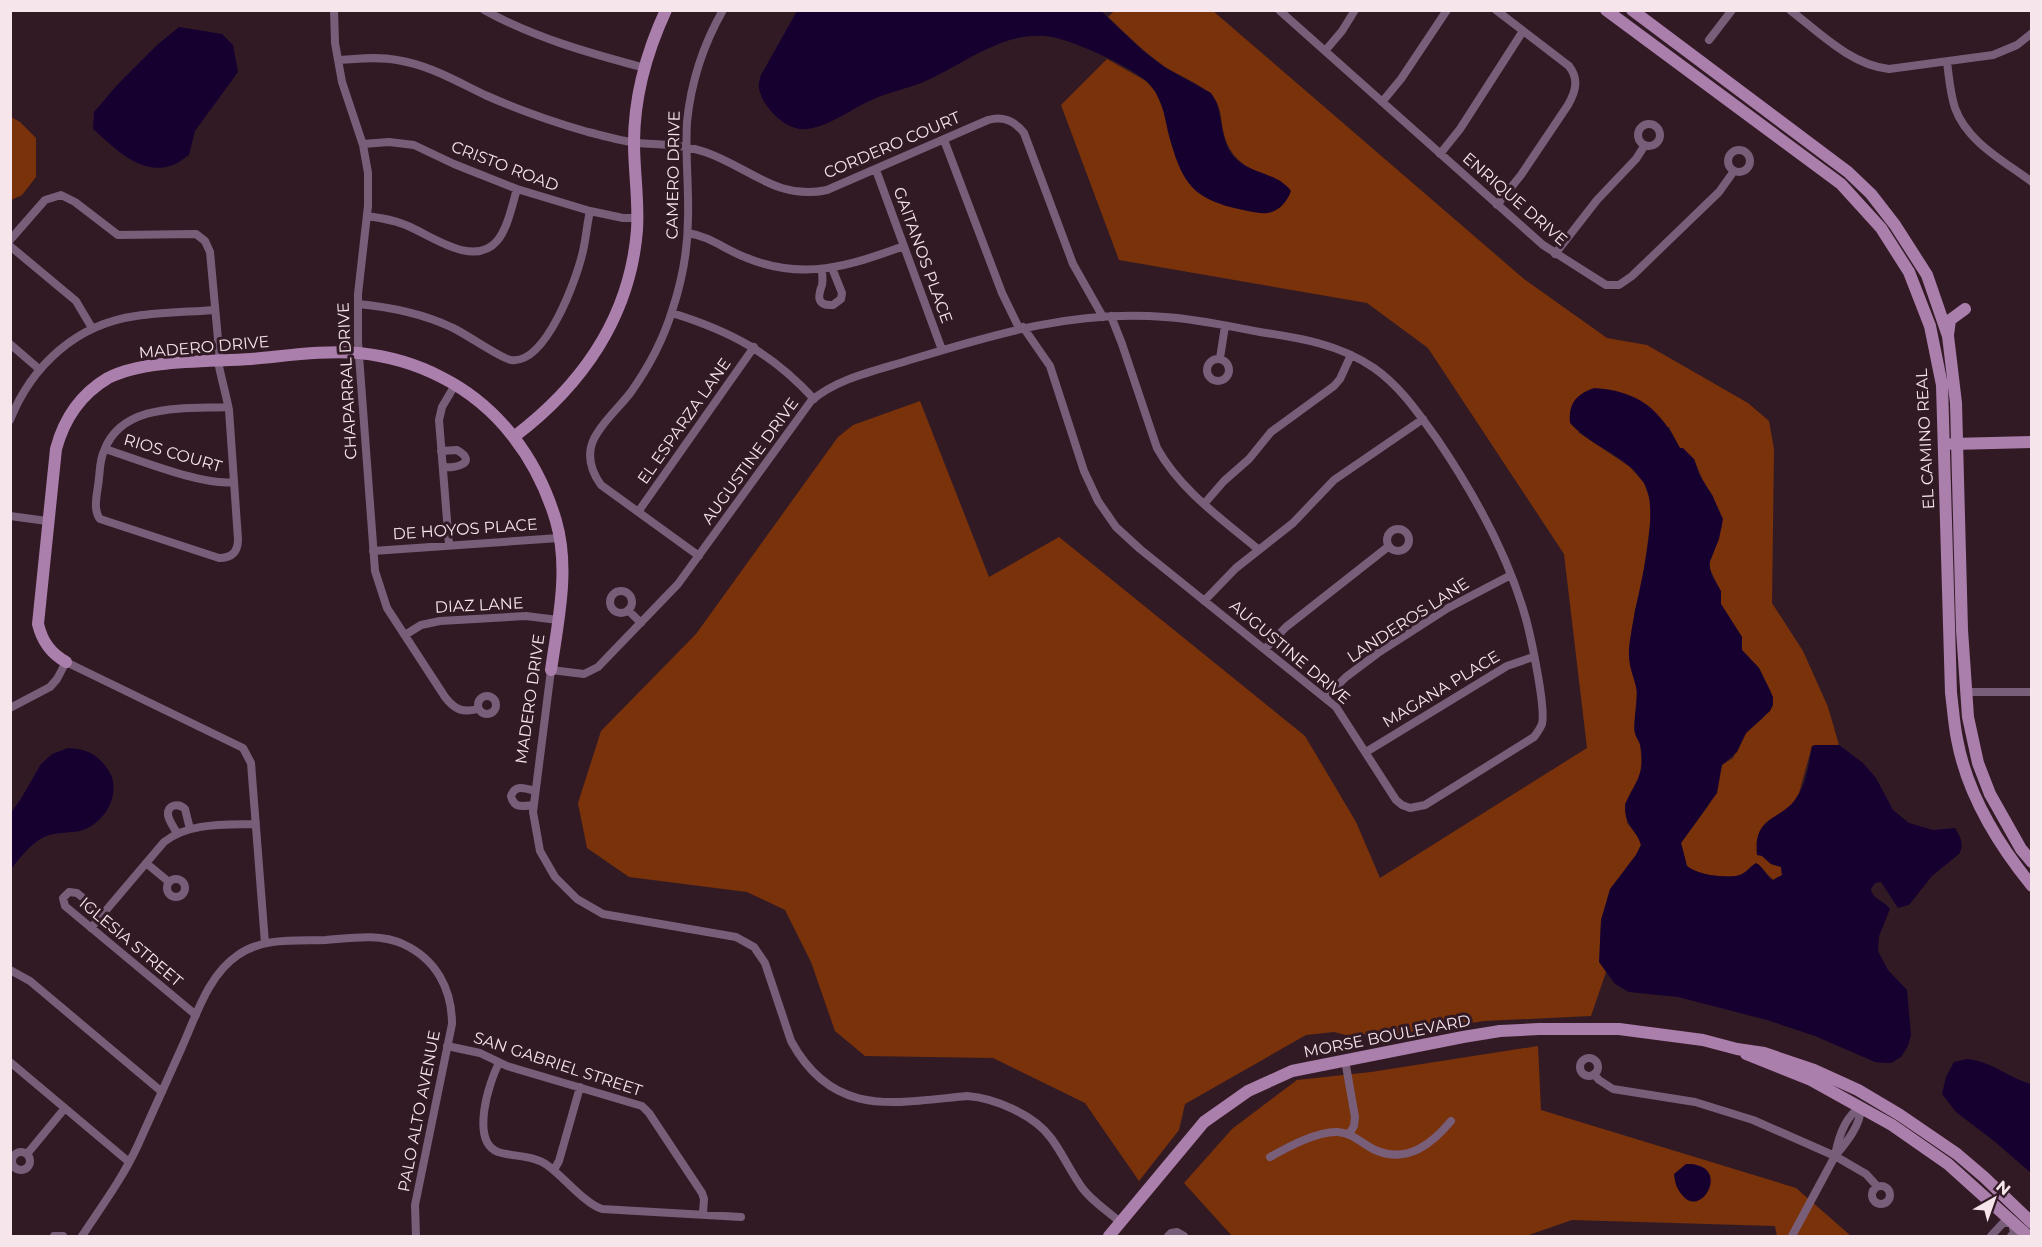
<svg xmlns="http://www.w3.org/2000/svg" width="2042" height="1247" font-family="Montserrat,sans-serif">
<rect width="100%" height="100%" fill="#321a25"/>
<path fill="#7a320a" d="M 1115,10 L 1213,11 L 1524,279 L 1607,338 L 1647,345 L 1748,403 L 1769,421 L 1774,449 L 1772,603 L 1803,651 L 1828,707 L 1839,745 L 1812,746 L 1799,793 L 1762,856 L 1771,864 L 1781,867 L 1782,875 L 1773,880 L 1758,864 L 1753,865 C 1749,868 1746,872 1742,874 C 1730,880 1697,875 1687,866 L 1681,843 L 1708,806 L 1722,765 L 1733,758 L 1746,733 L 1763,718 L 1771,692 L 1759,668 L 1742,650 L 1742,637 L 1721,604 L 1719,588 L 1710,569 L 1710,560 L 1722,526 L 1713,496 L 1703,481 L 1694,459 L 1680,449 L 1669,427 L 1578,432 L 1630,467 L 1644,483 L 1651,503 L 1651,518 L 1642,584 L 1635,609 L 1629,657 L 1637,688 L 1634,731 L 1640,742 L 1642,766 L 1640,777 L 1625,804 L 1627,823 L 1639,838 L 1641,845 L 1636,855 L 1626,868 L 1601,920 L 1600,962 L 1606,972 L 1591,1016 L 1484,1021 L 1403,1033 L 1346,1035 L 1334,1032 L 1306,1035 L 1185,1104 L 1179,1130 L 1139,1181 L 1085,1103 L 993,1058 L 865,1056 L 835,1031 L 811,962 L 785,910 L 747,892 L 629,877 L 587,848 L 578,803 L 601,731 L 696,634 L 838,437 L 853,425 L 920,401 L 989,577 L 1059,537 L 1305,736 L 1356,822 L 1380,878 L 1587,748 L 1564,554 L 1428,348 L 1367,303 L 1119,260 L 1061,105 L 1107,59 L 1146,81 L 1155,91 L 1167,118 L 1170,139 L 1183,174 L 1192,187 L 1211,200 L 1264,213 L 1281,181 C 1249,170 1228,162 1222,125 C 1221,117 1220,105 1214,98 C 1201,83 1180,77 1164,66 C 1143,51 1126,34 1108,17 Z
M 11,117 L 20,122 L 36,138 L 36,177 L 22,195 L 11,200 Z
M 1538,1046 L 1541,1110 L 1796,1188 L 1851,1236 L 1777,1236 L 1775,1226 L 1572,1220 L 1526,1236 L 1232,1236 L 1184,1183 L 1232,1129 L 1297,1080 L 1371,1072 Z"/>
<path fill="#150030" d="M 797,11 L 1101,11 L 1142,50 L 1164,67 L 1211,93 C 1225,112 1218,140 1235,158 C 1251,174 1278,173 1291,191 C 1286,205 1275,215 1260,213 C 1240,210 1208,204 1193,188 C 1181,176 1174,154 1170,139 C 1164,118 1164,97 1146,81 C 1130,66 1074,41 1052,37 C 1005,28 962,66 921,83 C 906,89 889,92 874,99 C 852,108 831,126 807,129 C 787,132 762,107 759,88 C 758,84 760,79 761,75 Z
M 179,27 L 222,34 L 233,45 L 238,72 L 195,131 L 189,155 C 184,158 179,163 173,165 C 141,177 115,148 93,129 L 94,112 L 118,84 L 157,45 Z
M 1594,388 C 1639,391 1660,409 1680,448 L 1683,448 L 1694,459 L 1699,474 L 1713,497 L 1723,519 L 1719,539 L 1709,564 L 1712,576 L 1721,591 L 1721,604 L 1742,637 L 1742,650 L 1759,668 L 1773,697 L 1773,705 L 1770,711 L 1746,733 L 1737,752 L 1722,765 L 1717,793 L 1681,843 L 1687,866 C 1697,875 1727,879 1740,875 C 1746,873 1750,867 1756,863 C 1764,867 1766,877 1773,880 L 1782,875 L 1781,867 L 1771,864 L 1762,856 L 1757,855 C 1753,817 1778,821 1795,800 C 1806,786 1809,763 1812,746 L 1815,745 L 1839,745 L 1863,763 L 1876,778 L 1893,810 L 1909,823 L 1933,830 L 1955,828 C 1960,836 1965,845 1959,854 L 1932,876 L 1909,905 L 1898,908 L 1881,882 L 1875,883 L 1871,889 C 1872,899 1885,901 1890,909 L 1879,936 L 1878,951 L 1888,970 L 1907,990 L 1911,1035 L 1908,1046 L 1901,1057 L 1891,1063 L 1884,1063 L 1875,1062 L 1815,1036 L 1767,1020 L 1678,997 L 1629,992 L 1615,984 L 1599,962 L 1601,920 L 1610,889 L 1636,855 L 1641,845 C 1637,831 1625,824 1625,809 C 1624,799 1640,782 1641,767 C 1642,760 1642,752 1640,745 C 1639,740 1635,737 1635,732 C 1633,721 1637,708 1637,696 C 1637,685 1632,676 1630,665 C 1628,655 1629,644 1631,634 C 1636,598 1662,512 1644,483 C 1627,455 1591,447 1570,423 C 1568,404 1576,394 1594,388 Z
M 68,748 C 86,749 96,753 107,768 C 124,790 106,824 80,831 C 69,833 55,832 44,837 C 30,844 20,858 11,869 L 11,813 L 22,797 L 41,764 L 52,754 Z
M 1967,1059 C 1991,1061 2009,1078 2031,1084 L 2031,1173 L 1994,1141 L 1956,1112 L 1942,1094 L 1946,1077 L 1954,1062 Z
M 1686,1164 C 1733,1163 1702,1219 1683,1196 C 1677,1189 1675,1184 1674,1174 Z"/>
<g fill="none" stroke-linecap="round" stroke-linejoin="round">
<path stroke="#795e7a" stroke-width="8" d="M 334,10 L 335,43 L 342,82 L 363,145 L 368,173 L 368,206 L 358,294 L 358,342 L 375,571 L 387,608 L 445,697 C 455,710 463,713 478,709
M 484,10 C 535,38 589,53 645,68
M 1279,10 L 1543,245 L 1606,285 L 1619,285 L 1632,276 L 1719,192 L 1734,171
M 1496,10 L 1569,66 C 1579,79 1576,91 1568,105 L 1521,175 L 1497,205
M 1790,10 C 1820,33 1851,65 1889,69 L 1993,55 L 2017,45 L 2032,33
M 1709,40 L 1732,10
M 1325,51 L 1342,31 L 1355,10
M 338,60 C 357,59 377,56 397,60 C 429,65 456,81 485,95 C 519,110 553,122 588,132 C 604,136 621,141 637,143 C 660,145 682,144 705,152 C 749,167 777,201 827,190 L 988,120 C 1003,116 1014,120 1024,133 L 1073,264 L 1103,317
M 1947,62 C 1949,77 1950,93 1955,108 C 1967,142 2004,161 2032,182
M 1382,102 L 1401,79 L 1447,10
M1638 135a11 11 0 1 1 22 0a11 11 0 1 1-22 0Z
M 944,140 L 1002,293 L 1019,328
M 363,144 L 389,142 L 414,145 L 454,164 L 517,189 L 590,211 L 623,218 L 637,218
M1728 161a11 11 0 1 1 22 0a11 11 0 1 1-22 0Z
M 1440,154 L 1460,129 L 1523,31
M 876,170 L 942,350
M 367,216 C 381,218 395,220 408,226 C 432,236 474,268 497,241 C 508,228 512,205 517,189
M 688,233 C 712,237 725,250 747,258 C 803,281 849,266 904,246
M 10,240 L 45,200 L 61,195 L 75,202 L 118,235 L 196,234 L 205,241 L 210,252 L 220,361
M 10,246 L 76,301 L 92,328
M 1555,254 L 1597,200 L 1636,159 L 1645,145
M 822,269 C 822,274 823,281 822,285 C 818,296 816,306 833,305 L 841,299 L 842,293 L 832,268
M 358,304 C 390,307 421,313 451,327 C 465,333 501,359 511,360 C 546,365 577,278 583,251 C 586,238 587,224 590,211
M 672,313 C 730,331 772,353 814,399
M 1111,316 L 1122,344 L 1157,448 C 1181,491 1222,519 1259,550
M 1023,327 L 1050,366 L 1084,471 L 1098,501 L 1116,527 L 1140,549 L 1336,707 L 1396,800 L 1402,805 L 1410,808 L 1425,805 L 1534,737 C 1537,733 1540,729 1542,724 C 1546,707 1531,638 1526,619 C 1508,554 1475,495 1437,439 C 1418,413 1401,387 1374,368 C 1339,344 1300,338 1260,332 C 1228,326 1197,319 1165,317 C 1075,310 998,333 913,359 C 879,370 839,377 811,401 L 678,584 L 598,667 L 584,674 L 551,670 L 533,812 L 540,851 L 555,877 L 577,899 L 603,914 L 736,937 L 754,947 L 765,963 L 791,1041 C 833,1118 893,1103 967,1096 C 995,1098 1034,1115 1051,1138 C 1063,1154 1071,1173 1083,1189 C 1093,1202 1109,1212 1121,1223
M 10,344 L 39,369
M 1220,358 L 1225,326
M1207 370a11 11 0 1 1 22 0a11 11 0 1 1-22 0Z
M 218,361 C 221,378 226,394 229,410 L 238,539 C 238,552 232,558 219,558 L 100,519 C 92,509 98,491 99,478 C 100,469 100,459 104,451 C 122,402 186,409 228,407
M 10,420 C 32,365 77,324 136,316 C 162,312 189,312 215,310
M 105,449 C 137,459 202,486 234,482
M 441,451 L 457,450 C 478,462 457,469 443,467
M 1204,504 L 1224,481 L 1249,459 L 1271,432 L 1334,386 L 1340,379 L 1351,355
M 638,512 L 754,347
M 10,516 L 47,521
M1387 540a11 11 0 1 1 22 0a11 11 0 1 1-22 0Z
M 449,545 L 439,420 L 442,407 L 455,385
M 373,551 L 559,538
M 699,556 L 601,485 C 593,474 588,461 591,447 C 595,429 619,408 631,392 C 648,368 663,340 672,311 C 682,281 688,249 688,218 C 689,186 685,154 687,122 C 691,82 703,45 723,10
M610 602a11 11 0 1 1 22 0a11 11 0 1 1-22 0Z
M 1204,601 L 1236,568 L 1293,523 L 1334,480 L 1423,419
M 628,610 L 641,623
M 405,635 L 421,625 L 440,621 L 526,616 L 558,620
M 1265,649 L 1286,627 L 1389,546
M 1966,692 L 2032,692
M478 705a9 9 0 1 1 18 0a9 9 0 1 1-18 0Z
M 1326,697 L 1346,677 L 1378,653 L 1448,608 L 1511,575
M 10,708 L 50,687 L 57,679 L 66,662 L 243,748 L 251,763 L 265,943
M 1366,752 L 1507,666 L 1533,657
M 533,805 C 523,806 514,809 511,796 C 515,784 525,788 535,791
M 177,833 C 174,828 169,821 168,815 C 167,804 179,803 185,809 L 190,829
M 146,863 L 169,882
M167 888a9 9 0 1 1 18 0a9 9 0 1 1-18 0Z
M 103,914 L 77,893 L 69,892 L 63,898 L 65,906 L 196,1015
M 91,928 L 164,842 C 189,822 226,825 256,824
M 10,970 L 30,981 L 162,1092
M 447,1046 L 480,1053 L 507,1066 L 642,1106 L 649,1113 L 702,1193 L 704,1199 L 703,1213
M1580 1067a9 9 0 1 1 18 0a9 9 0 1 1-18 0Z
M 1345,1060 L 1355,1117 L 1354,1126 L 1349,1134
M 10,1062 L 129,1162
M 499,1063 C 489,1082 470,1141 498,1152 C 514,1157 534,1155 547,1165 C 563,1176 585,1204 602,1209 L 741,1217
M 1594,1074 L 1599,1080 L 1613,1089 L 1695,1102 L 1753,1120 L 1835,1156 L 1866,1174 L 1877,1186
M12 1161a9 9 0 1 1 18 0a9 9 0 1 1-18 0Z
M 27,1154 L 65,1108
M 1270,1157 C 1288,1147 1317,1131 1338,1132 C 1353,1133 1362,1144 1375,1150 C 1407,1164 1432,1144 1451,1121
M 554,1170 L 559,1161 L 580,1087
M1872 1195a9 9 0 1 1 18 0a9 9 0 1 1-18 0Z
M 54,1236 L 63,1236
M 82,1236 C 101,1207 122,1179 137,1147 C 152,1114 167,1080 182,1047 C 196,1016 208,975 238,955 C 263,937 297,941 326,940 C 351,938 380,933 403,944 C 436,959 452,989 452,1024 L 415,1205 L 416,1236
M 1168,1236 L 1171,1233 L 1177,1232 L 1184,1236
M 1792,1236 L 1835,1156 C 1846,1143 1861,1125 1861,1107 C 1845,1116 1838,1139 1835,1156
M 1991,1236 L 2003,1223 L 2012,1223 L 2014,1233 L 2011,1236"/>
<path stroke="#ab7fac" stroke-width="12" d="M 1606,10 L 1841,184 L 1881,228 L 1909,272 L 1930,326 L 1942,385 L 1951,693 C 1953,708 1954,724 1957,739 C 1967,794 1997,843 2032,886
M 1632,10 L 1848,172 L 1871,194 L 1895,225 L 1927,275 L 1948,336 L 1956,403 L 1962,630 L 1968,717 L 1978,763 L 1990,794 L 2021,849 L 2032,862
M 1948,335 L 1950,320 L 1965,309
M 515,436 C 582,385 630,317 637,230 C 639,201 634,172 634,143 C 634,98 647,51 666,10
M 1952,444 L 2032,442
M 66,662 C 50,653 42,641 38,624 L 56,449 C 64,419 81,394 108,378 C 145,359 209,362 251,359 C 286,356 324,350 359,353 C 388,356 416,364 441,377 C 499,406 538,460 556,521 C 570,569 558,621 551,670
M 1746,1054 L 1811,1080 L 1892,1125 L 1948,1164 L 2028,1236
M 1109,1236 L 1204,1122 L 1248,1091 L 1292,1071 L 1463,1037 L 1500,1031 L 1539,1029 L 1619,1029 L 1703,1040 L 1737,1049 L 1764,1053 L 1814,1070 L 1858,1090 L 1900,1115 L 1957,1154 L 1984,1177 L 2032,1223"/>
</g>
<g text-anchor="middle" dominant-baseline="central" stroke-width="6" stroke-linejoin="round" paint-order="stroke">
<g font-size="16" fill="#f6e5eb" stroke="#321a25">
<text transform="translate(892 145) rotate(-23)">CORDERO COURT</text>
<text transform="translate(505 166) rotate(21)">CRISTO ROAD</text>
<text transform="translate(673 175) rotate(-89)">CAMERO DRIVE</text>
<text transform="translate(1515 199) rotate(41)">ENRIQUE DRIVE</text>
<text transform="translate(923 255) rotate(70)">GAITANOS PLACE</text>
<text transform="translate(204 347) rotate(-5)">MADERO DRIVE</text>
<text transform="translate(347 381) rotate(-93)">CHAPARRAL DRIVE</text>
<text transform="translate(684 421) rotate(-55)">EL ESPARZA LANE</text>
<text transform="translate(1925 439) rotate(-93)">EL CAMINO REAL</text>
<text transform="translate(173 453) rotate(16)">RIOS COURT</text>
<text transform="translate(750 461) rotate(-54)">AUGUSTINE DRIVE</text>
<text transform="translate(465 529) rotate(-4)">DE HOYOS PLACE</text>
<text transform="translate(479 605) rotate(-3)">DIAZ LANE</text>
<text transform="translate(1408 620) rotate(-33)">LANDEROS LANE</text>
<text transform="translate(1290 652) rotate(40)">AUGUSTINE DRIVE</text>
<text transform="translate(1441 689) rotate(-31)">MAGANA PLACE</text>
<text transform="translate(530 699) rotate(-82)">MADERO DRIVE</text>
<text transform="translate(131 942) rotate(40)">IGLESIA STREET</text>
<text transform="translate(1387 1036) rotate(-11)">MORSE BOULEVARD</text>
<text transform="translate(558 1064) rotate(18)">SAN GABRIEL STREET</text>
<text transform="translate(419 1111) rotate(-79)">PALO ALTO AVENUE</text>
</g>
</g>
<rect width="2042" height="1247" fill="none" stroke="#f6e5eb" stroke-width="24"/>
<g transform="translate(1994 1199) rotate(40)" stroke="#321a25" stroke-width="4.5" paint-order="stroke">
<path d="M0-4.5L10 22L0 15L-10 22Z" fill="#f6e5eb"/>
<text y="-9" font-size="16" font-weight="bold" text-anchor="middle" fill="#f6e5eb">N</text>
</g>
</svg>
